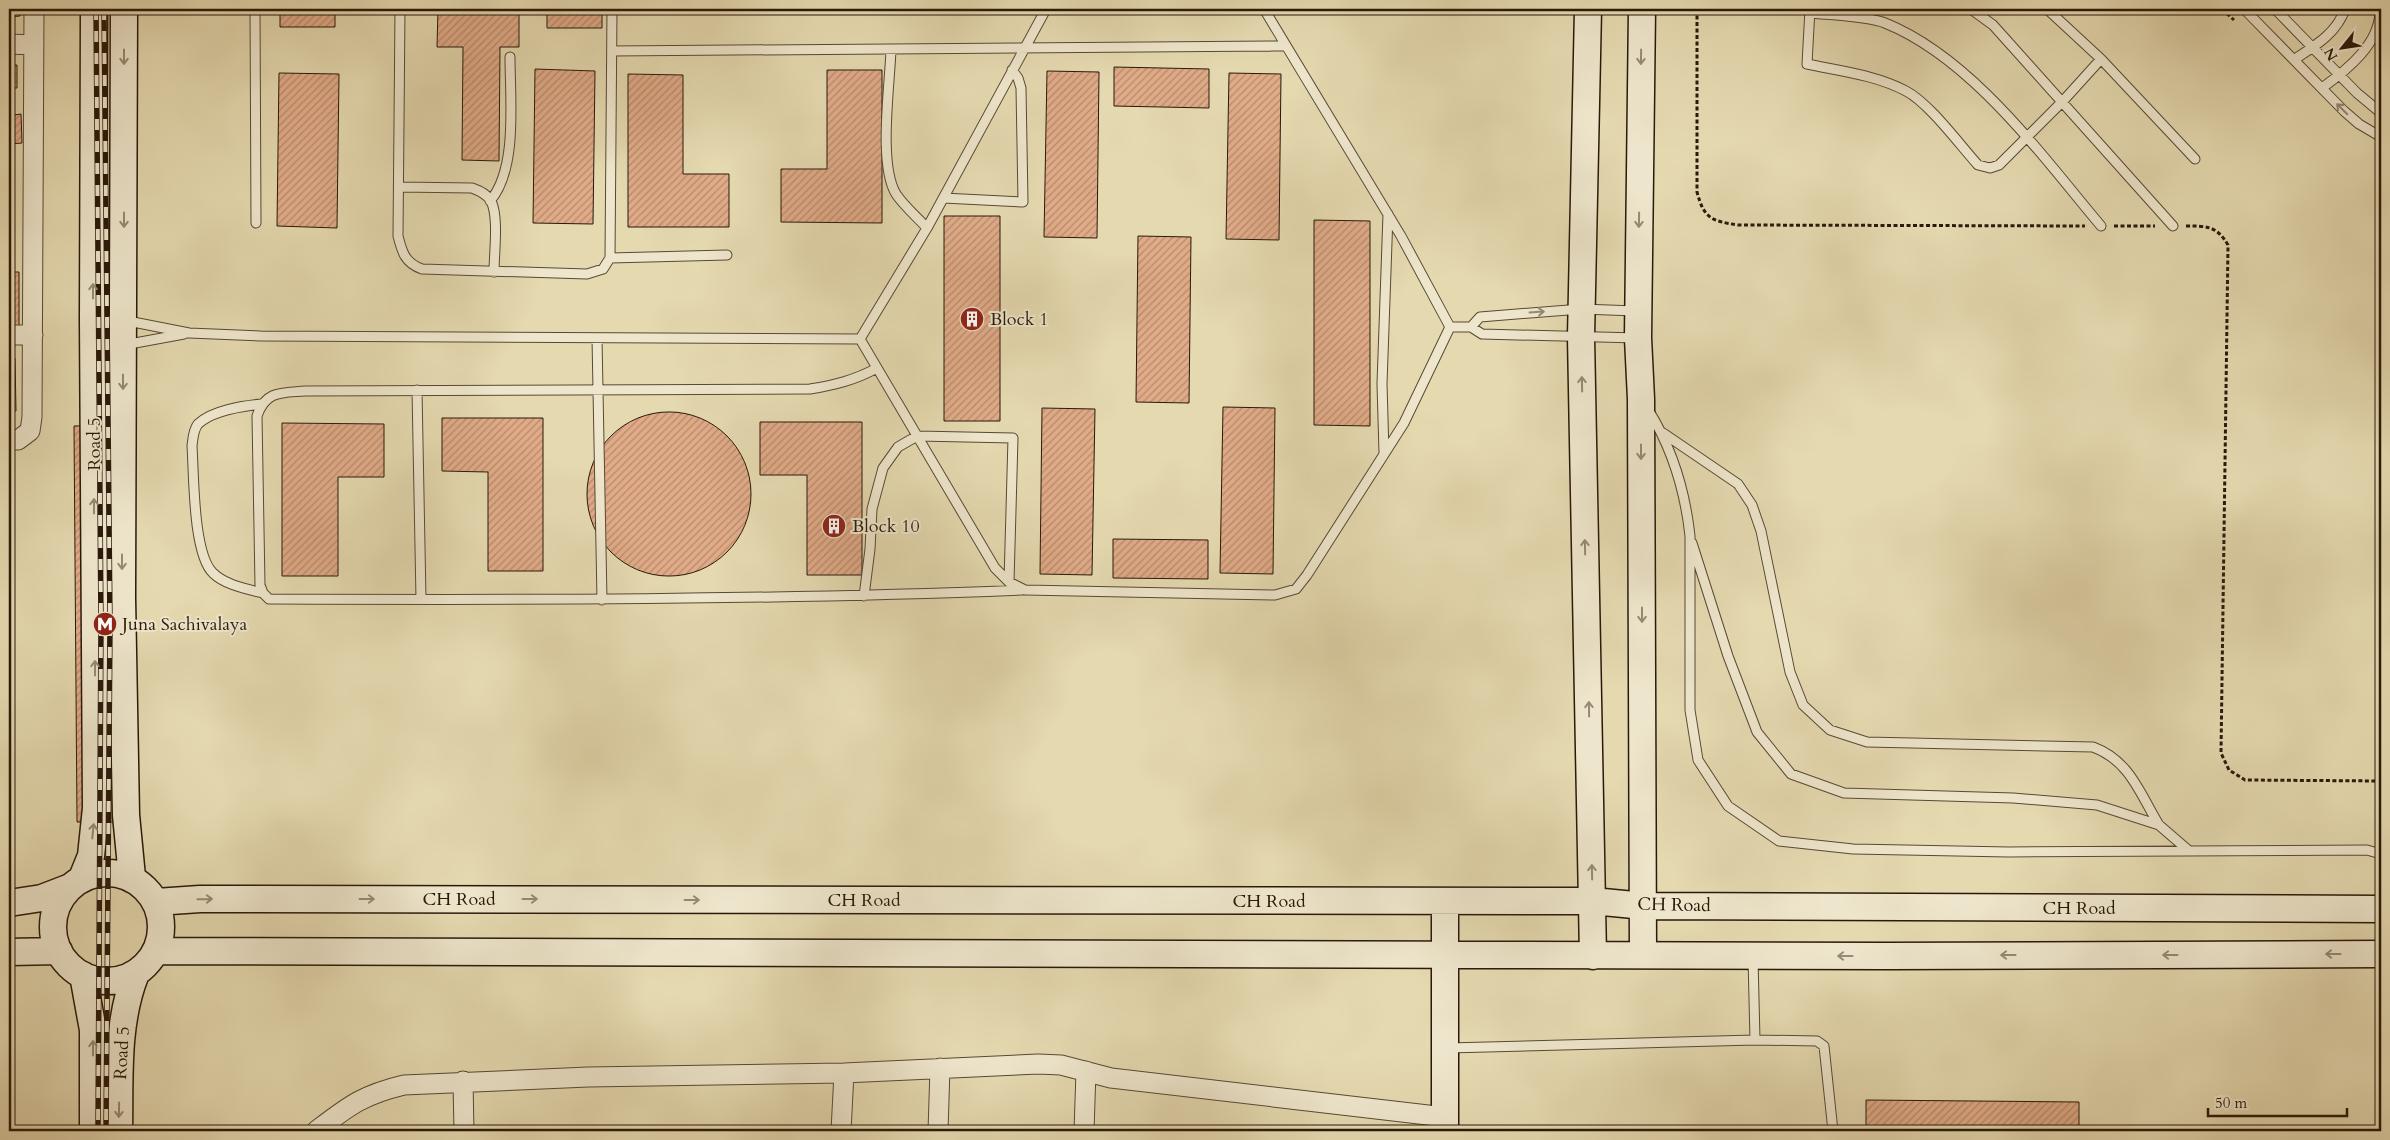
<svg xmlns="http://www.w3.org/2000/svg" width="2390" height="1140" font-family="Cardo,serif">
<defs>
<pattern id="building-hatch" width="6" height="6" patternUnits="userSpaceOnUse" patternTransform="scale(1.25)"><rect width="6" height="6" fill="#e1ab88"/><path d="M-1 1l2-2M0 6l6-6M5 7l2-2" fill="none" stroke="#b68a6d"/></pattern>
</defs>
<rect width="100%" height="100%" fill="#e5d9b0"/>
<filter id="stains"><feTurbulence type="fractalNoise" baseFrequency=".004" numOctaves="4"/><feColorMatrix values="0 0 0 0 .2 0 0 0 0 .09 0 0 0 0 .02 0 0 0 .5 -.17"/></filter>
<radialGradient id="worn" r=".72"><stop offset=".6" stop-color="#630" stop-opacity="0"/><stop offset="1" stop-color="#630" stop-opacity=".3"/></radialGradient>
<path fill="url(#building-hatch)" stroke="#29190a" d="M 9,9 L 20,9 L 20,16 L 9,17 Z
M 280,9 L 335,9 L 335,27 L 280,27 Z
M 438,9 L 519,9 L 519,47 L 500,47 L 499,161 L 462,160 L 463,47 L 437,47 Z
M 547,9 L 602,9 L 602,28 L 547,28 Z
M 9,65 L 17,65 L 17,88 L 12,88 L 13,115 L 21,114 L 22,143 L 9,144 Z
M 1114,67 L 1209,69 L 1209,108 L 1114,106 Z
M 535,69 L 595,71 L 593,224 L 533,223 Z
M 827,70 L 882,70 L 882,223 L 781,222 L 781,169 L 827,169 Z
M 1047,71 L 1099,72 L 1097,238 L 1044,237 Z
M 279,73 L 339,74 L 337,228 L 277,226 Z
M 1229,73 L 1281,74 L 1279,240 L 1226,239 Z
M 628,74 L 683,75 L 683,174 L 729,174 L 729,227 L 628,227 Z
M 944,216 L 1000,216 L 1000,421 L 944,421 Z
M 1314,220 L 1370,221 L 1370,426 L 1314,425 Z
M 1138,236 L 1191,237 L 1189,403 L 1136,402 Z
M 9,272 L 19,272 L 19,326 L 9,326 Z
M 9,358 L 15,358 L 16,411 L 9,411 Z
M 1223,407 L 1275,408 L 1273,574 L 1220,573 Z
M 1042,408 L 1095,409 L 1092,575 L 1040,574 Z
M587 494a82 82 0 1 1 164 0a82 82 0 1 1-164 0Z
M 442,418 L 543,418 L 543,571 L 488,571 L 488,472 L 442,471 Z
M 760,422 L 862,422 L 862,575 L 807,575 L 807,475 L 760,475 Z
M 282,423 L 384,424 L 384,477 L 338,477 L 338,576 L 282,576 Z
M 131,425 L 134,822 L 77,822 L 74,426 Z
M 1113,539 L 1208,540 L 1208,579 L 1113,578 Z
M 1866,1100 L 2079,1102 L 2079,1131 L 1866,1131 Z"/>
<g fill="none" stroke-linecap="round" stroke-linejoin="round">
<g stroke="#584934" stroke-width="11">
<path id="lane" d="M 255,9 L 256,223
M 400,9 L 398,236 C 402,252 405,263 422,269 L 587,274 L 603,269 L 610,258 L 612,9
M 1264,9 L 1401,236 L 1450,327
M 1810,9 L 1807,64 C 1840,71 1876,75 1906,91 C 1929,103 1959,144 1978,165 L 1990,168 L 1999,165 L 2063,101 L 2101,59
M 1971,9 L 1993,25 L 2173,226
M 2047,9 L 2101,59 L 2195,159
M 2244,9 L 2344,111 L 2359,124 L 2381,137
M 2275,9 L 2357,93 L 2381,113
M 1810,13 C 1831,15 1867,16 1885,23 C 1972,58 2042,156 2101,226
M 891,49 C 890,85 878,164 896,194 C 904,206 917,217 927,228
M 612,51 L 1286,46
M 2295,59 C 2315,46 2337,33 2345,9
M 2322,88 C 2347,70 2381,43 2380,9
M 399,187 L 472,188 C 480,191 487,194 491,201 C 499,217 494,253 494,272
M 943,198 L 1023,202 L 1021,88 L 1018,78 L 1012,70
M 490,201 C 518,169 510,98 510,57
M 610,258 L 727,255
M 96,320 L 133,322 L 189,333 L 261,336 L 860,339 L 995,568 L 1009,582 L 1025,590 L 1275,595 L 1296,589 L 1307,575 L 1404,423 L 1450,327 L 1471,327 L 1482,334 L 1637,338
M 1471,327 L 1480,317 L 1581,309 L 1636,311
M 597,338 L 602,600
M 860,339 L 927,228 L 1046,9
M 95,343 L 135,343 L 184,334
M 877,368 C 855,380 835,385 810,389 L 305,391 C 282,393 266,390 257,416 L 260,585 L 263,593 L 269,599 C 520,600 771,600 1022,590
M 417,390 L 421,599
M 261,404 C 243,406 212,410 198,424 C 193,430 193,439 192,446 C 194,476 193,554 213,573 C 225,585 247,589 263,593
M 1649,411 C 1673,450 1685,490 1690,536 L 1690,710 L 1698,760 L 1728,806 L 1779,841 L 1853,849 L 2009,852 L 2367,850 L 2381,854
M 1663,433 L 1738,484 L 1752,505 L 1761,531 L 1790,672 L 1803,705 L 1830,730 L 1867,742 L 2093,747 C 2130,761 2139,792 2159,825
M 1384,453 L 1382,384 L 1388,214
M 1692,543 L 1728,656 L 1757,732 L 1791,774 L 1844,793 L 2013,798 L 2097,805 L 2159,825 L 2188,850
M 864,596 L 870,549 L 872,509 L 883,468 L 898,447 L 917,436 L 1013,438 L 1009,582
M 1753,958 L 1755,1040 L 1817,1041 L 1824,1046 L 1833,1131
M 1448,1048 L 1755,1040"/>
</g>
<g stroke="#584934" stroke-width="21">
<path id="street" d="M 9,44 L 34,45
M 9,335 L 33,335
M 9,440 L 18,440 L 30,431 L 32,417 L 34,9
M 463,1081 L 464,1131
M 316,1131 C 349,1106 362,1095 404,1085 L 588,1077 L 844,1073 L 1038,1064 L 1061,1065 L 1111,1078 L 1445,1117
M 841,1131 L 844,1073
M 938,1131 L 940,1068
M 1084,1131 L 1086,1071"/>
</g>
<g stroke="#29190a" stroke-width="29">
<path id="secondary" d="M 124,9 L 122,597 L 126,815 L 132,877
M 1588,9 L 1581,337 L 1593,956
M 1642,9 L 1638,338 L 1641,399 L 1643,954
M53 927a54 54 0 1 1 108 0a54 54 0 1 1-108 0Z
M 82,878 L 91,856 L 96,808 L 93,320 L 94,9
M 156,902 L 200,899 L 1533,901 L 1593,901 L 1644,906 L 2381,909
M 9,903 L 42,898 L 68,888
M 156,951 L 1888,956 L 2381,954
M 9,952 L 59,951
M 83,975 L 93,1030 L 93,1131
M 119,1131 C 120,1080 116,1025 135,976
M 1445,1131 L 1445,902"/>
</g>
<path stroke="#29190a" stroke-width="3" stroke-dasharray="4 2.5" stroke-linecap="butt" d="M 1697,9 L 1697,192 C 1704,219 1712,221 1738,225 L 2085,226
M 2222,9 L 2234,20
M 2114,226 L 2155,226
M 2186,226 C 2207,226 2217,226 2228,245 L 2221,753 L 2229,770 L 2245,780 L 2381,781"/>
<use href="#lane" stroke="#eee6cc" stroke-width="9"/>
<use href="#street" stroke="#eee6cc" stroke-width="19"/>
<use href="#secondary" stroke="#eee6cc" stroke-width="26"/>
<g stroke="#29190a" stroke-width="5.5">
<path id="rail" d="M 96,9 L 101,624 L 98,1131
M 104,9 L 110,624 L 106,1131"/>
</g>
<use href="#rail" stroke="#eee6cc" stroke-width="4" stroke-dasharray="11" stroke-linecap="butt"/>
</g>
<defs><path id="oneway-shaft" d="M-6 0H5M1.5-3L5.5 0L1.5 3" fill="none" stroke-width="1.6" stroke-linecap="round" stroke-linejoin="round" transform="scale(1.25)"/></defs>
<g stroke="#958a75">
<use href="#oneway-shaft" transform="translate(124 57) rotate(90)"/>
<use href="#oneway-shaft" transform="translate(1641 57) rotate(91)"/>
<use href="#oneway-shaft" transform="translate(2342 109) rotate(-135)"/>
<use href="#oneway-shaft" transform="translate(124 220) rotate(90)"/>
<use href="#oneway-shaft" transform="translate(1639 220) rotate(91)"/>
<use href="#oneway-shaft" transform="translate(93 291) rotate(-90)"/>
<use href="#oneway-shaft" transform="translate(1537 312) rotate(-4)"/>
<use href="#oneway-shaft" transform="translate(123 382) rotate(90)"/>
<use href="#oneway-shaft" transform="translate(1582 384) rotate(-91)"/>
<use href="#oneway-shaft" transform="translate(1641 452) rotate(90)"/>
<use href="#oneway-shaft" transform="translate(94 506) rotate(-90)"/>
<use href="#oneway-shaft" transform="translate(1585 547) rotate(-91)"/>
<use href="#oneway-shaft" transform="translate(122 562) rotate(90)"/>
<use href="#oneway-shaft" transform="translate(1642 615) rotate(90)"/>
<use href="#oneway-shaft" transform="translate(95 668) rotate(-90)"/>
<use href="#oneway-shaft" transform="translate(1589 709) rotate(-91)"/>
<use href="#oneway-shaft" transform="translate(93 831) rotate(-84)"/>
<use href="#oneway-shaft" transform="translate(1592 872) rotate(-91)"/>
<use href="#oneway-shaft" transform="translate(205 899) rotate(-1)"/>
<use href="#oneway-shaft" transform="translate(367 899)"/>
<use href="#oneway-shaft" transform="translate(530 899)"/>
<use href="#oneway-shaft" transform="translate(692 900)"/>
<use href="#oneway-shaft" transform="translate(2333 954) rotate(180)"/>
<use href="#oneway-shaft" transform="translate(2008 955) rotate(180)"/>
<use href="#oneway-shaft" transform="translate(2170 955) rotate(180)"/>
<use href="#oneway-shaft" transform="translate(1845 956) rotate(-180)"/>
<use href="#oneway-shaft" transform="translate(93 1048) rotate(-90)"/>
<use href="#oneway-shaft" transform="translate(119 1110) rotate(91)"/>
</g>
<defs>
<g id="building-disc" transform="scale(1.25)"><circle r="9.5" fill="#8f2418" stroke="#eee6cc"/><path d="M-4-6H4V6H1V3H-1V6H-4ZM-2.5-4.3h1.7v1.8h-1.7ZM.8-4.3h1.7v1.8H.8ZM-2.5-1h1.7V.8h-1.7ZM.8-1h1.7V.8H.8Z" fill="#fff"/></g>
<g id="metro-disc" transform="scale(1.25)"><circle r="9.5" fill="#8f2418" stroke="#eee6cc"/><path d="M-5.5 5V-5H-3L0 0L3-5H5.5V5H3V-.5L0 4L-3-.5V5Z" fill="#fff"/></g>
</defs>
<g fill-rule="evenodd">
<use href="#building-disc" x="972" y="319"/>
<use href="#building-disc" x="834" y="526"/>
<use href="#metro-disc" x="105" y="624"/>
</g>
<g text-anchor="middle" dominant-baseline="central" stroke-width="4" stroke-linejoin="round" paint-order="stroke">
<g font-size="18" fill="#29190a" stroke="#eee6cc" text-anchor="start">
<text x="990" y="319">Block 1</text>
<text x="852" y="526">Block 10</text>
<text x="122" y="624">Juna Sachivalaya</text>
</g>
<g font-size="18" fill="#29190a" stroke="#eee6cc">
<text transform="translate(94 444) rotate(-90)">Road 5</text>
<text x="459" y="899">CH Road</text>
<text x="864" y="900">CH Road</text>
<text x="1269" y="901">CH Road</text>
<text transform="translate(1674 905) rotate(1)">CH Road</text>
<text x="2079" y="908">CH Road</text>
<text transform="translate(122 1053) rotate(-87)">Road 5</text>
</g>
</g>
<rect width="2390" height="1140" fill="none" stroke="#e5d9b0" stroke-width="30"/>
<rect x="10" y="10" width="2370" height="1120" fill="none" stroke="#29190a" stroke-width="2.5"/>
<rect x="15" y="15" width="2360" height="1110" fill="none" stroke="#29190a"/>
<g transform="translate(2342 48) rotate(240)" stroke="#eee6cc" stroke-width="4" paint-order="stroke">
<path d="M0-4L9 19L0 12L-9 19Z" fill="#29190a"/>
<text y="-8" font-size="14" font-weight="bold" text-anchor="middle" fill="#29190a">N</text>
</g>
<path d="M2208 1108v8h139v-8" fill="none" stroke="#29190a" stroke-width="2.5"/>
<text x="2215" y="1108" font-size="15" fill="#29190a" stroke="#eee6cc" stroke-width="4" paint-order="stroke">50 m</text>
<rect width="100%" height="100%" filter="url(#stains)"/>
<rect width="100%" height="100%" fill="url(#worn)"/>
</svg>
